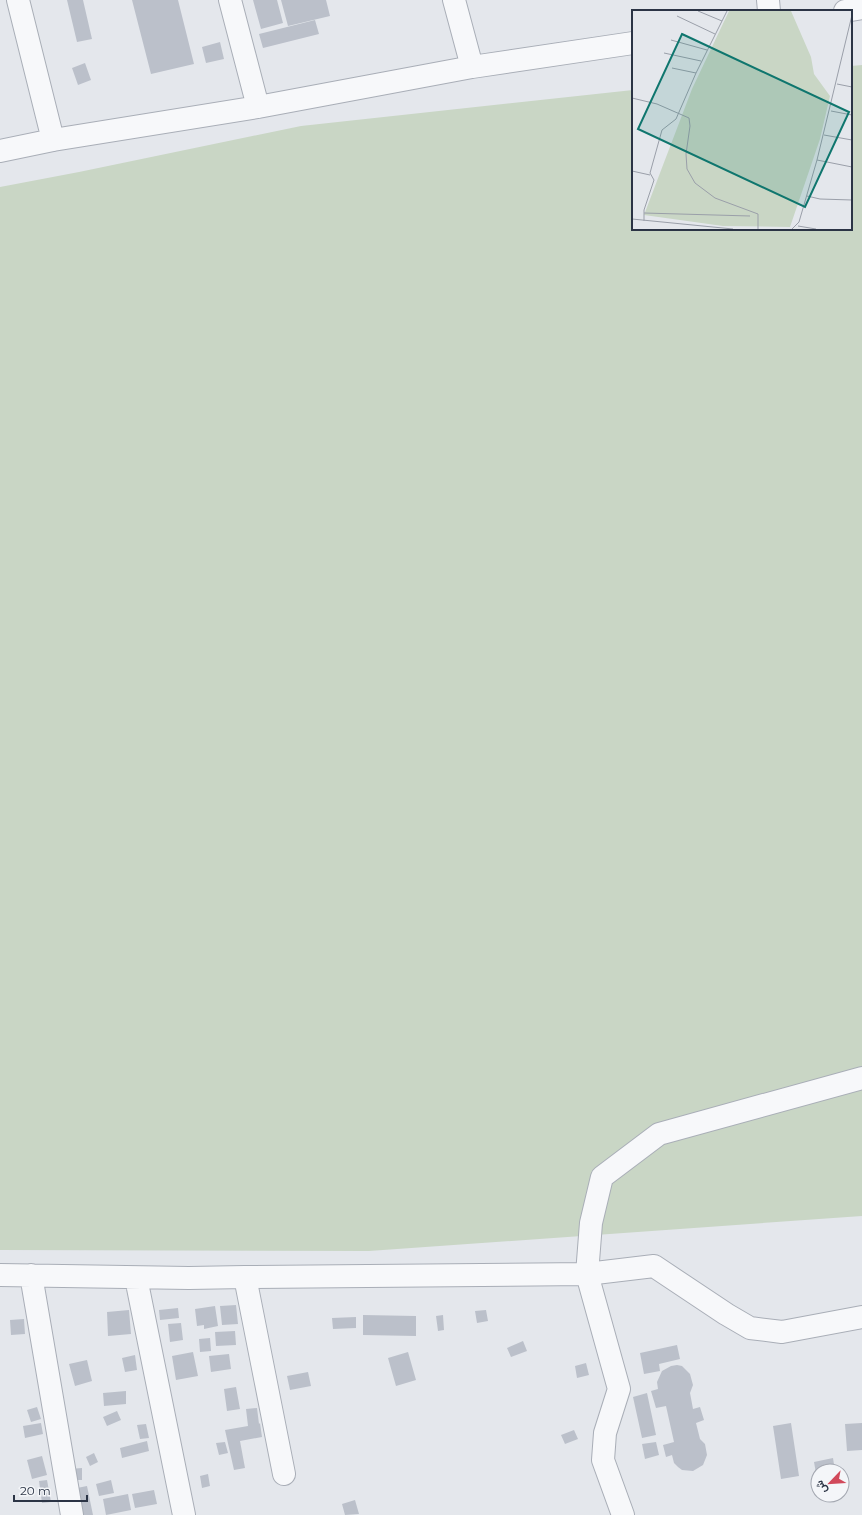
<svg xmlns="http://www.w3.org/2000/svg" width="862" height="1515" font-family="Montserrat,Vazirmatn,sans-serif">
<rect width="100%" height="100%" fill="#e4e7ec"/>
<path fill="#c9d6c5" d="M 862,65 L 862,1216 L 369,1251 L 0,1250 L 0,187 L 79,172 L 301,126 L 633,90 L 633,229 L 851,229 L 851,66 Z"/>
<path fill="#bbc0ca" d="M 67,0 L 83,0 L 92,39 L 77,42 Z
M 132,0 L 178,0 L 194,64 L 151,74 Z
M 253,0 L 277,0 L 283,23 L 261,29 Z
M 281,0 L 326,0 L 330,16 L 288,26 Z
M 315,20 L 319,34 L 263,48 L 259,34 Z
M 220,42 L 224,59 L 206,63 L 202,47 Z
M 85,63 L 91,80 L 78,85 L 72,68 Z
M 236,1305 L 238,1324 L 222,1325 L 220,1306 Z
M 215,1306 L 218,1326 L 204,1329 L 204,1325 L 197,1326 L 195,1309 Z
M 178,1308 L 179,1318 L 160,1320 L 159,1310 Z
M 129,1310 L 131,1334 L 108,1336 L 107,1312 Z
M 486,1310 L 488,1321 L 477,1323 L 475,1311 Z
M 363,1315 L 416,1316 L 416,1336 L 363,1335 Z
M 443,1315 L 444,1330 L 438,1331 L 436,1316 Z
M 356,1317 L 356,1328 L 333,1329 L 332,1318 Z
M 24,1319 L 25,1334 L 11,1335 L 10,1320 Z
M 181,1323 L 183,1340 L 170,1342 L 168,1324 Z
M 235,1331 L 236,1345 L 216,1346 L 215,1332 Z
M 210,1338 L 211,1351 L 200,1352 L 199,1339 Z
M 523,1341 L 527,1351 L 511,1357 L 507,1348 Z
M 677,1345 L 680,1359 L 659,1364 L 660,1371 L 644,1374 L 640,1353 Z
M 193,1352 L 198,1376 L 176,1380 L 172,1356 Z
M 408,1352 L 416,1380 L 396,1386 L 388,1358 Z
M 229,1354 L 231,1369 L 211,1372 L 209,1356 Z
M 135,1355 L 137,1370 L 125,1372 L 122,1358 Z
M 87,1360 L 92,1381 L 75,1386 L 69,1364 Z
M 586,1363 L 589,1375 L 577,1378 L 575,1366 Z
M 677,1365 L 682,1366 L 690,1374 L 693,1385 L 690,1393 L 693,1409 L 700,1407 L 704,1420 L 696,1423 L 700,1439 L 705,1444 L 707,1455 L 703,1465 L 693,1471 L 682,1470 L 678,1467 L 674,1463 L 672,1455 L 666,1457 L 663,1445 L 674,1442 L 666,1406 L 656,1408 L 651,1391 L 658,1389 L 657,1382 L 662,1371 L 671,1366 Z
M 308,1372 L 311,1386 L 290,1390 L 287,1376 Z
M 236,1387 L 240,1409 L 227,1411 L 224,1389 Z
M 126,1391 L 126,1404 L 104,1406 L 103,1393 Z
M 647,1393 L 656,1435 L 642,1438 L 633,1397 Z
M 37,1407 L 41,1419 L 31,1422 L 27,1410 Z
M 257,1408 L 259,1424 L 260,1423 L 262,1437 L 240,1441 L 245,1468 L 234,1470 L 225,1430 L 248,1426 L 246,1409 Z
M 117,1411 L 121,1420 L 107,1426 L 103,1417 Z
M 41,1423 L 43,1434 L 25,1438 L 23,1426 Z
M 791,1423 L 799,1476 L 781,1479 L 773,1426 Z
M 862,1423 L 862,1450 L 847,1451 L 845,1424 Z
M 146,1424 L 149,1438 L 140,1439 L 137,1425 Z
M 574,1430 L 578,1439 L 565,1444 L 561,1435 Z
M 147,1441 L 149,1451 L 122,1458 L 120,1448 Z
M 225,1442 L 228,1453 L 219,1455 L 216,1443 Z
M 656,1442 L 659,1455 L 645,1459 L 642,1444 Z
M 94,1453 L 98,1462 L 90,1466 L 86,1457 Z
M 42,1456 L 47,1475 L 32,1479 L 27,1460 Z
M 833,1458 L 835,1471 L 818,1471 L 817,1479 L 814,1462 Z
M 82,1468 L 82,1480 L 70,1480 L 70,1469 Z
M 208,1474 L 210,1486 L 202,1488 L 200,1476 Z
M 47,1480 L 51,1502 L 42,1503 L 39,1481 Z
M 111,1480 L 114,1493 L 99,1496 L 96,1484 Z
M 87,1486 L 93,1515 L 77,1515 L 72,1489 Z
M 154,1490 L 157,1504 L 135,1508 L 132,1494 Z
M 128,1494 L 131,1510 L 106,1515 L 103,1499 Z
M 355,1500 L 359,1514 L 345,1515 L 342,1504 Z"/>
<g fill="none" stroke-linecap="round" stroke-linejoin="round">
<g stroke="#a9aeb7" stroke-width="24">
<path id="minor" d="M 18,0 L 53,140
M 230,0 L 258,107
M 454,0 L 472,67
M 768,0 L 769,11
M 845,11 L 862,8
M 0,151 L 53,140 L 258,107 L 472,67 L 633,43
M 0,1275 L 189,1278 L 245,1277 L 284,1474
M 31,1275 L 72,1515
M 245,1277 L 587,1274 L 654,1266 L 726,1314 L 750,1328 L 782,1332 L 862,1317
M 136,1278 L 184,1515
M 623,1515 L 603,1460 L 605,1433 L 619,1389 L 587,1274 L 591,1223 L 602,1177 L 659,1134 L 862,1078"/>
</g>
<use href="#minor" stroke="#f7f8fa" stroke-width="22"/>
</g>
<g transform="translate(632 10)">
<rect width="220" height="220" fill="#e4e7ec"/>
<path d="M 97,1 L 159,1 L 179,47 L 182,64 L 198,86 L 188,129 L 158,217 L 91,216 L 12,205 L 60,79 Z" fill="#c9d6c5"/>
<path fill="none" stroke="#9a9fa9" stroke-width="1" d="M 66,1 L 90,11M 45,6 L 83,24M 39,30 L 75,40M 32,43 L 69,51M 40,58 L 64,63 L 95,1M 205,74 L 220,77M 0,88 L 25,94 L 57,108 L 58,116 L 54,144 L 55,159 L 63,173 L 83,188 L 126,204 L 126,219M 199,101 L 220,105M 192,125 L 220,130M 185,150 L 220,157M 0,161 L 18,165M 175,186 L 188,189 L 220,190M 12,203 L 118,206M 0,209 L 101,219M 12,211 L 12,200 L 22,170 L 18,163 L 30,120 L 44,109 L 64,63M 166,216 L 184,219M 160,219 L 167,212 L 185,150 L 220,5"/>
<path fill="#0f766e" fill-opacity="0.15" stroke="#0f766e" stroke-width="2" d="M 50,24 L 217,102 L 173,197 L 6,119 Z"/>
<rect width="220" height="220" fill="none" stroke="#2b3445" stroke-width="2"/>
</g>
<g transform="translate(830 1483) rotate(245)"><circle r="19" fill="#f4f6f9" stroke="#a4a8b1"/>
<path d="M0-3L7 15L0 10L-7 15Z" fill="#d1495b"/>
<text y="-6" font-size="11" font-weight="bold" text-anchor="middle" fill="#2b3445">ش</text>
</g>
<path d="M14 1495v6h73v-6" fill="none" stroke="#2b3445" stroke-width="2"/>
<text x="20" y="1495" font-size="12" fill="#2b3445" stroke="#f4f6f9" stroke-width="3" paint-order="stroke">20 m</text>
</svg>
